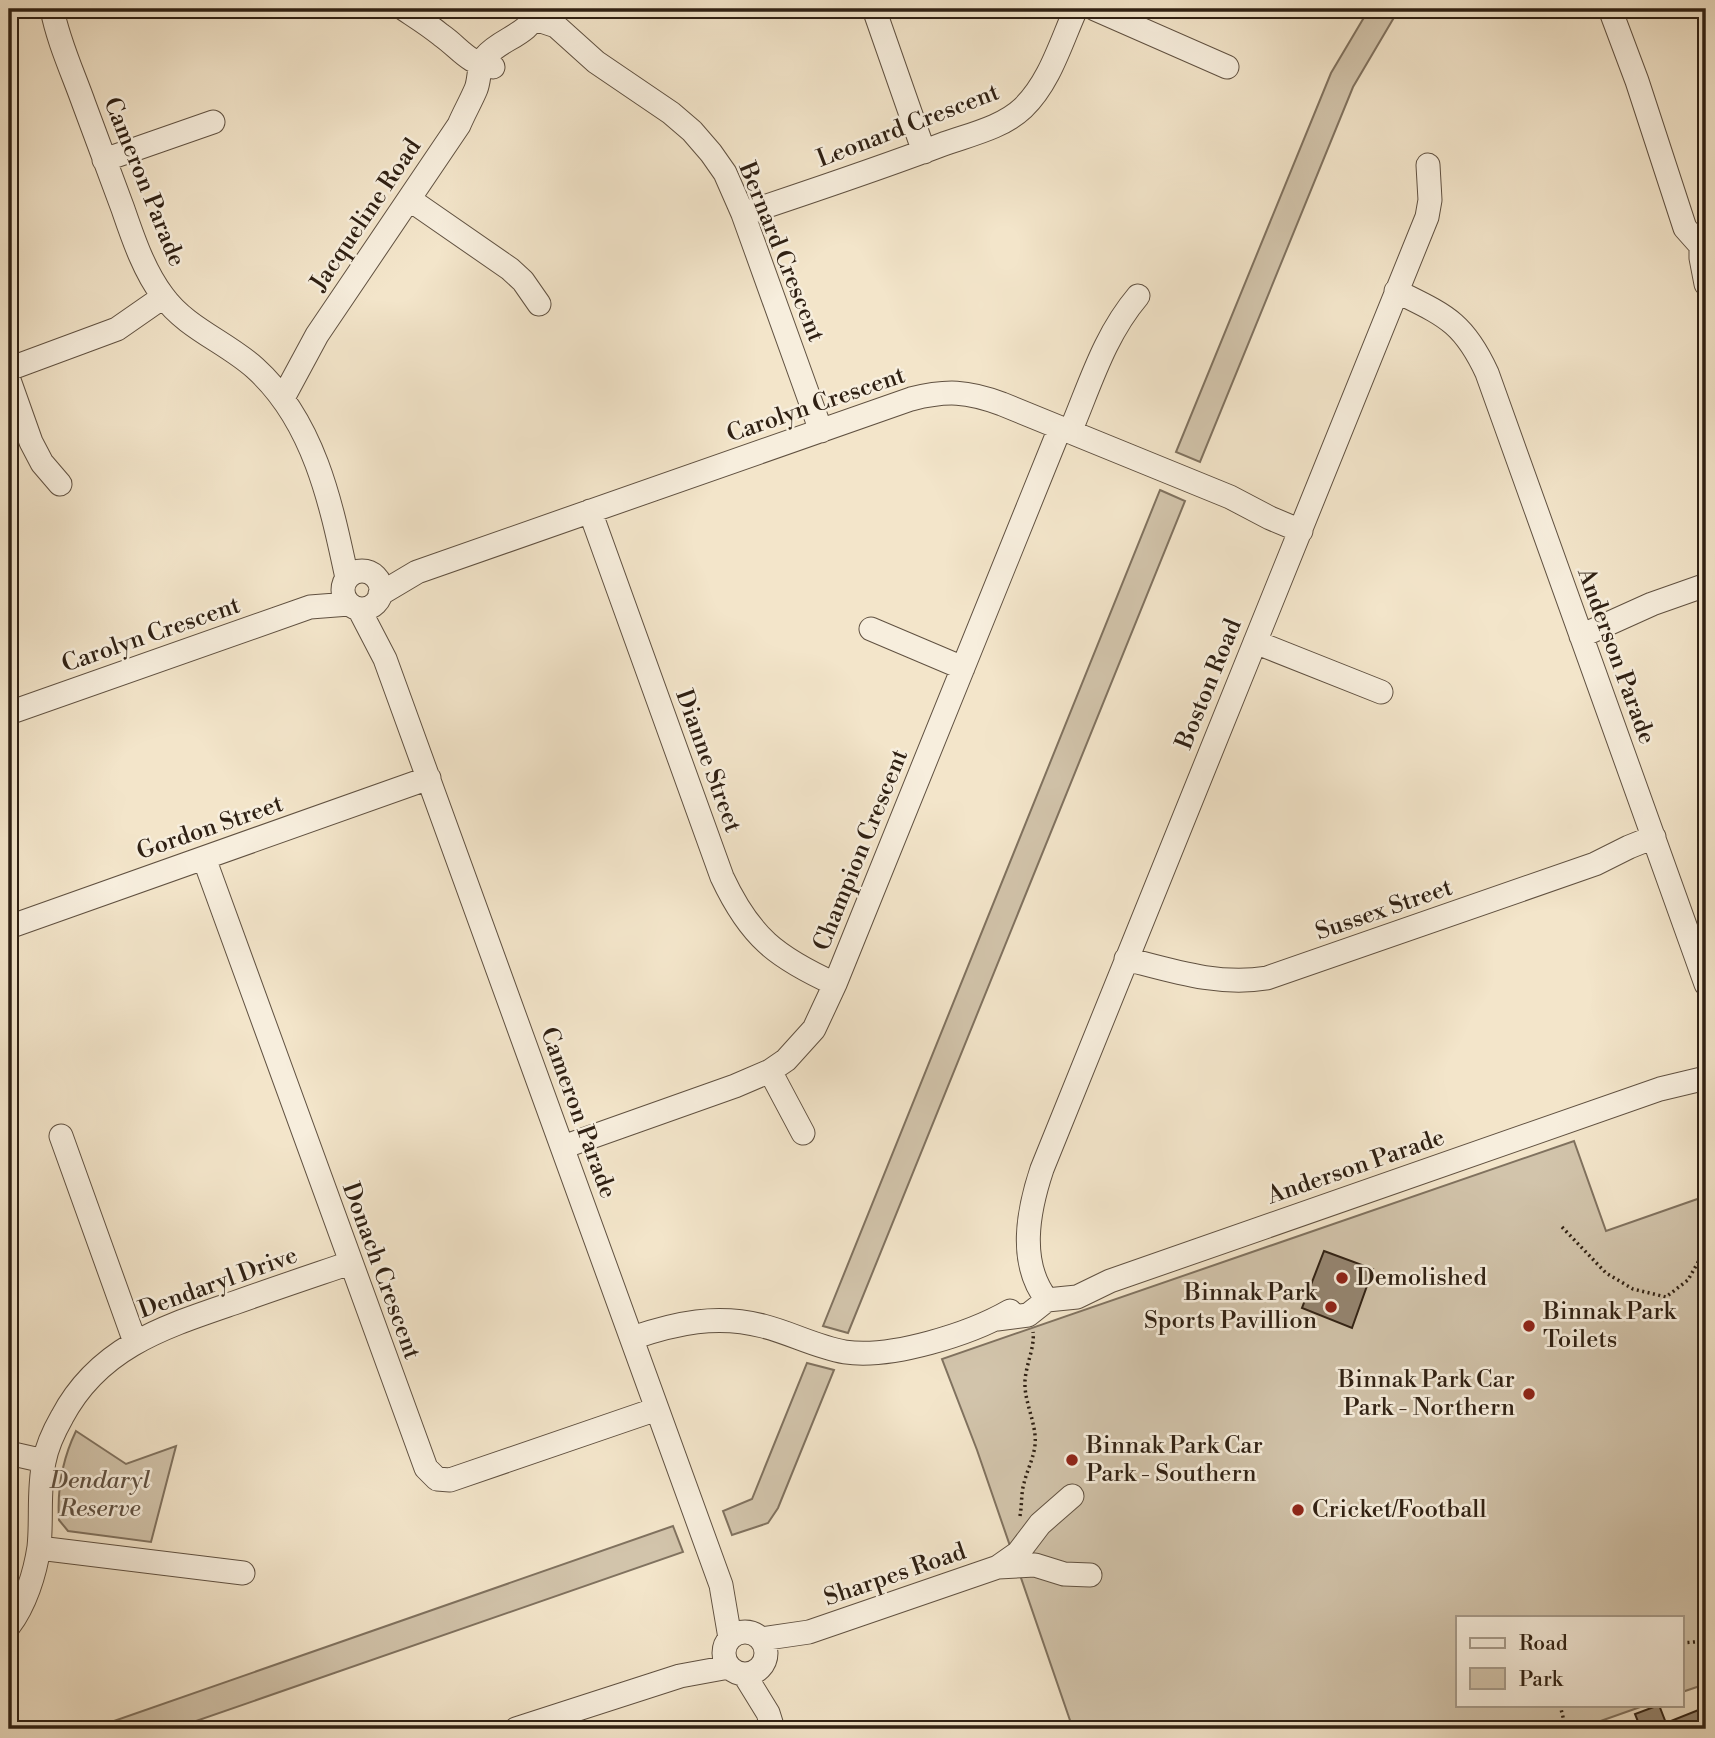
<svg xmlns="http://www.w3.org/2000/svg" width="1715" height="1738" font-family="'Libre Bodoni',serif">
<rect width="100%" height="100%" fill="#f3e5ca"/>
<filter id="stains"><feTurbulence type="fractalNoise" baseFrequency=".00286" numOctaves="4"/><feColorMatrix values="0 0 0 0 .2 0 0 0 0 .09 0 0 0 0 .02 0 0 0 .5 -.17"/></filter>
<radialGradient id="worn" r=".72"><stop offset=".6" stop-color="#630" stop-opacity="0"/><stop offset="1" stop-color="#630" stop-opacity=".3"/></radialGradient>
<path fill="#d2c4ab" stroke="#80725f" stroke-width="2" d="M 1369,9 L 1399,9 L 1353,87 L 1200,462 L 1176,452 L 1331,73 Z
M 1160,490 L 1185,501 L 848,1333 L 823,1326 Z
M 1574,1141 L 1606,1231 L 1706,1196 L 1706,1684 L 1682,1692 L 1682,1617 L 1458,1617 L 1458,1705 L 1646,1705 L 1592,1724 L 1596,1729 L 1073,1729 L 977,1450 L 942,1359 Z
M 807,1363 L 834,1370 L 778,1508 L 768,1523 L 732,1535 L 723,1511 L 752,1499 Z
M 76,1431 L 126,1464 L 176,1446 L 151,1542 L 68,1531 L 59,1520 C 57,1489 62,1460 76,1431 Z
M 673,1526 L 683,1552 L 173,1729 L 91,1729 Z"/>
<path fill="#958672" stroke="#2f2013" stroke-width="2" d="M 1324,1251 L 1373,1269 L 1352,1328 L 1302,1308 Z
M 1659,1705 L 1666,1723 L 1706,1707 L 1706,1729 L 1641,1729 L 1635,1714 Z"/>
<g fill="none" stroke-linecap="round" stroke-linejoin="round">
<g stroke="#605141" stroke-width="25">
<path id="minor" d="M 52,9 C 58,41 73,73 84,104 C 97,139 110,174 123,209 C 133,238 144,271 163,296 C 186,328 226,342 255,368 C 314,421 331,503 347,578
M 404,9 C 416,17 429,25 441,35 C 461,49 467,63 493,67
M 874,9 L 924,152
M 1095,9 L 1227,67
M 1610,9 L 1637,81 L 1685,228 L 1701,246
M 535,19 L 556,26 L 596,62 L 671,113 L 692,131 L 711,153 L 725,173 L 743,214 L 821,431
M 104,160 L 213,122
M 409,199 L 510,269 L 523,281 L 539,304
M 743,214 C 809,192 875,170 941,145 C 968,135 1002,128 1023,108 C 1050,82 1061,42 1076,9
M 1701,246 L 1701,258 L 1706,284
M 1396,291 C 1444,315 1463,321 1487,373 L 1706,984
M 9,369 L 117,329 L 163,297
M 9,380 L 31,442 L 42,463 L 60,484
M 283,398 L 317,335 L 459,125 C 464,113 471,101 476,89 C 480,79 478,65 485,57 C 502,37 528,37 539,9
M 1070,432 C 1090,385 1104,336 1138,296
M 590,511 L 722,877 C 750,937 776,957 835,984
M343 590a19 19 0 1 1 38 0a19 19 0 1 1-38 0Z
M 380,594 L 417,572 L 911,399 C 947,390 967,391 1002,404 L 1230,497 L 1270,518 L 1301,531
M 359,609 L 385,659 L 721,1585 L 730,1638
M 871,629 L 963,668
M 1581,636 L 1652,604 L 1706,585
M 1255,642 L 1381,692
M 9,713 L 310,607 L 349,604
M 204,858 L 426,1468 L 437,1479 L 450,1480 L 657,1409
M 9,927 L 429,778
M 1126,959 C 1173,971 1218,986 1267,978 L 1595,864 L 1629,847 L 1654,837
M 770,1071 L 803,1133
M 61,1136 L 135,1342
M 563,1147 L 735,1086 L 770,1071 L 786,1060 L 814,1029 L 835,984 L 1060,428
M 1047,1300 C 1018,1263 1028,1211 1042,1169 L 1427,217 L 1430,200 L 1428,165
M 997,1319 L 1028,1315 L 1047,1300 L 1077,1297 L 1110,1281 L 1660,1089 L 1706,1078
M 632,1338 C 676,1323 717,1314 763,1326 C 791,1333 816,1347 845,1352 C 891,1359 970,1334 1010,1311
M 9,1453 L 44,1461
M 39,1548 L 243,1573
M 998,1567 L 1018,1553 L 1040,1524 L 1072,1496
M 9,1626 C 25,1605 35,1574 39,1547 C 42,1519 38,1490 44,1462 C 47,1446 54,1431 62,1417 C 99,1347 164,1327 234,1303 C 273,1289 312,1276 350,1263
M724 1653a21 21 0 1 1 42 0a21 21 0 1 1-42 0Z
M 761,1639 L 809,1632 L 998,1567 L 1035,1565 L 1064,1574 L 1090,1575
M 744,1674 L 768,1713 L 773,1729
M 516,1729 L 680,1676 L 729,1667"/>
</g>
<path stroke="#2f2013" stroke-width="3.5" stroke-dasharray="2 3.5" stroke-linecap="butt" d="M 1562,1227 L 1606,1273 L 1633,1289 L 1666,1297 L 1688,1280 L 1702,1255 L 1706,1253
M 1020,1516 C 1022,1505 1021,1493 1024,1483 C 1028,1467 1037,1452 1035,1435 C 1033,1416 1024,1399 1025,1381 C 1026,1364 1035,1347 1033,1332
M 1682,1643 L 1706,1641
M 1560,1705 L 1566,1729"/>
<use href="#minor" stroke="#f7eedd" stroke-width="23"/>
</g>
<g fill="#8f2418" stroke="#f7eedd" stroke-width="2.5">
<circle cx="1342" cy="1278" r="7"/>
<circle cx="1331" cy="1307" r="7"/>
<circle cx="1529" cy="1326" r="7"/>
<circle cx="1529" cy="1394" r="7"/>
<circle cx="1072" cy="1460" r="7"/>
<circle cx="1298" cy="1510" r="7"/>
</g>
<g text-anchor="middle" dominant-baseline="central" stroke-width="5" stroke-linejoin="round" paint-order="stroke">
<g font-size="24" fill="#2f2013" stroke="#f7eedd">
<text transform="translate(908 126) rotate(-21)">Leonard Crescent</text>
<text transform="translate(144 182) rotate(68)">Cameron Parade</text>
<text transform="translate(366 215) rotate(-56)">Jacqueline Road</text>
<text transform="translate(781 252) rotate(68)">Bernard Crescent</text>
<text transform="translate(816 405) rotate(-19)">Carolyn Crescent</text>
<text transform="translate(151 635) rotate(-19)">Carolyn Crescent</text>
<text transform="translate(1616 656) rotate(70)">Anderson Parade</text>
<text transform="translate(1209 684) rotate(-68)">Boston Road</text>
<text transform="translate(708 761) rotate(70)">Dianne Street</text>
<text transform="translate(210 828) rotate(-19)">Gordon Street</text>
<text transform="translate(861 850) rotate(-68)">Champion Crescent</text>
<text transform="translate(1384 910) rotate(-19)">Sussex Street</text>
<text transform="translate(578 1113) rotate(70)">Cameron Parade</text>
<text transform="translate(1356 1167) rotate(-19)">Anderson Parade</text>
<text transform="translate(381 1271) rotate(70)">Donach Crescent</text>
<text transform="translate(218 1283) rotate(-20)">Dendaryl Drive</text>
<text transform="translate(895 1575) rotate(-19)">Sharpes Road</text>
</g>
<g font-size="24" fill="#2f2013" stroke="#f7eedd" text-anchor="start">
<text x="1356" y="1278">Demolished</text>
<text x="1317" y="1293" text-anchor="end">Binnak Park<tspan x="1317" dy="28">Sports Pavillion</tspan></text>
<text x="1543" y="1312">Binnak Park<tspan x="1543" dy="28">Toilets</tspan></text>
<text x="1515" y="1380" text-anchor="end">Binnak Park Car<tspan x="1515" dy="28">Park - Northern</tspan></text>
<text x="1086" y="1446">Binnak Park Car<tspan x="1086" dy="28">Park - Southern</tspan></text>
<text x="1312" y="1510">Cricket/Football</text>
</g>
<g font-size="24" font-style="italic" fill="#605141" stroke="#f7eedd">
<text x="100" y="1481">Dendaryl<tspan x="100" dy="28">Reserve</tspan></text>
</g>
</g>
<rect width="1715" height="1738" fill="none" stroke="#f3e5ca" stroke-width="35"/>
<rect x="10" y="10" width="1694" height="1717" fill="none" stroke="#2f2013" stroke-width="3.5"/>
<rect x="18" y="18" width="1680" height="1703" fill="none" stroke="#2f2013" stroke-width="2"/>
<rect x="1456" y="1616" width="228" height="91" fill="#f7eedd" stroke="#a79c8c" stroke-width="2"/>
<rect x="1470" y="1638" width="35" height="10" fill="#f7eedd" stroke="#a79c8c" stroke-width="2"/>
<text x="1519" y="1650" font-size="21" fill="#2f2013">Road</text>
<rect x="1470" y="1668" width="35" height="21" fill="#d2c4ab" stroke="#a79c8c" stroke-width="2"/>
<text x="1519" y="1686" font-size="21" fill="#2f2013">Park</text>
<rect width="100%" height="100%" filter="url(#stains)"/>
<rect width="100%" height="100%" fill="url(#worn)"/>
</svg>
